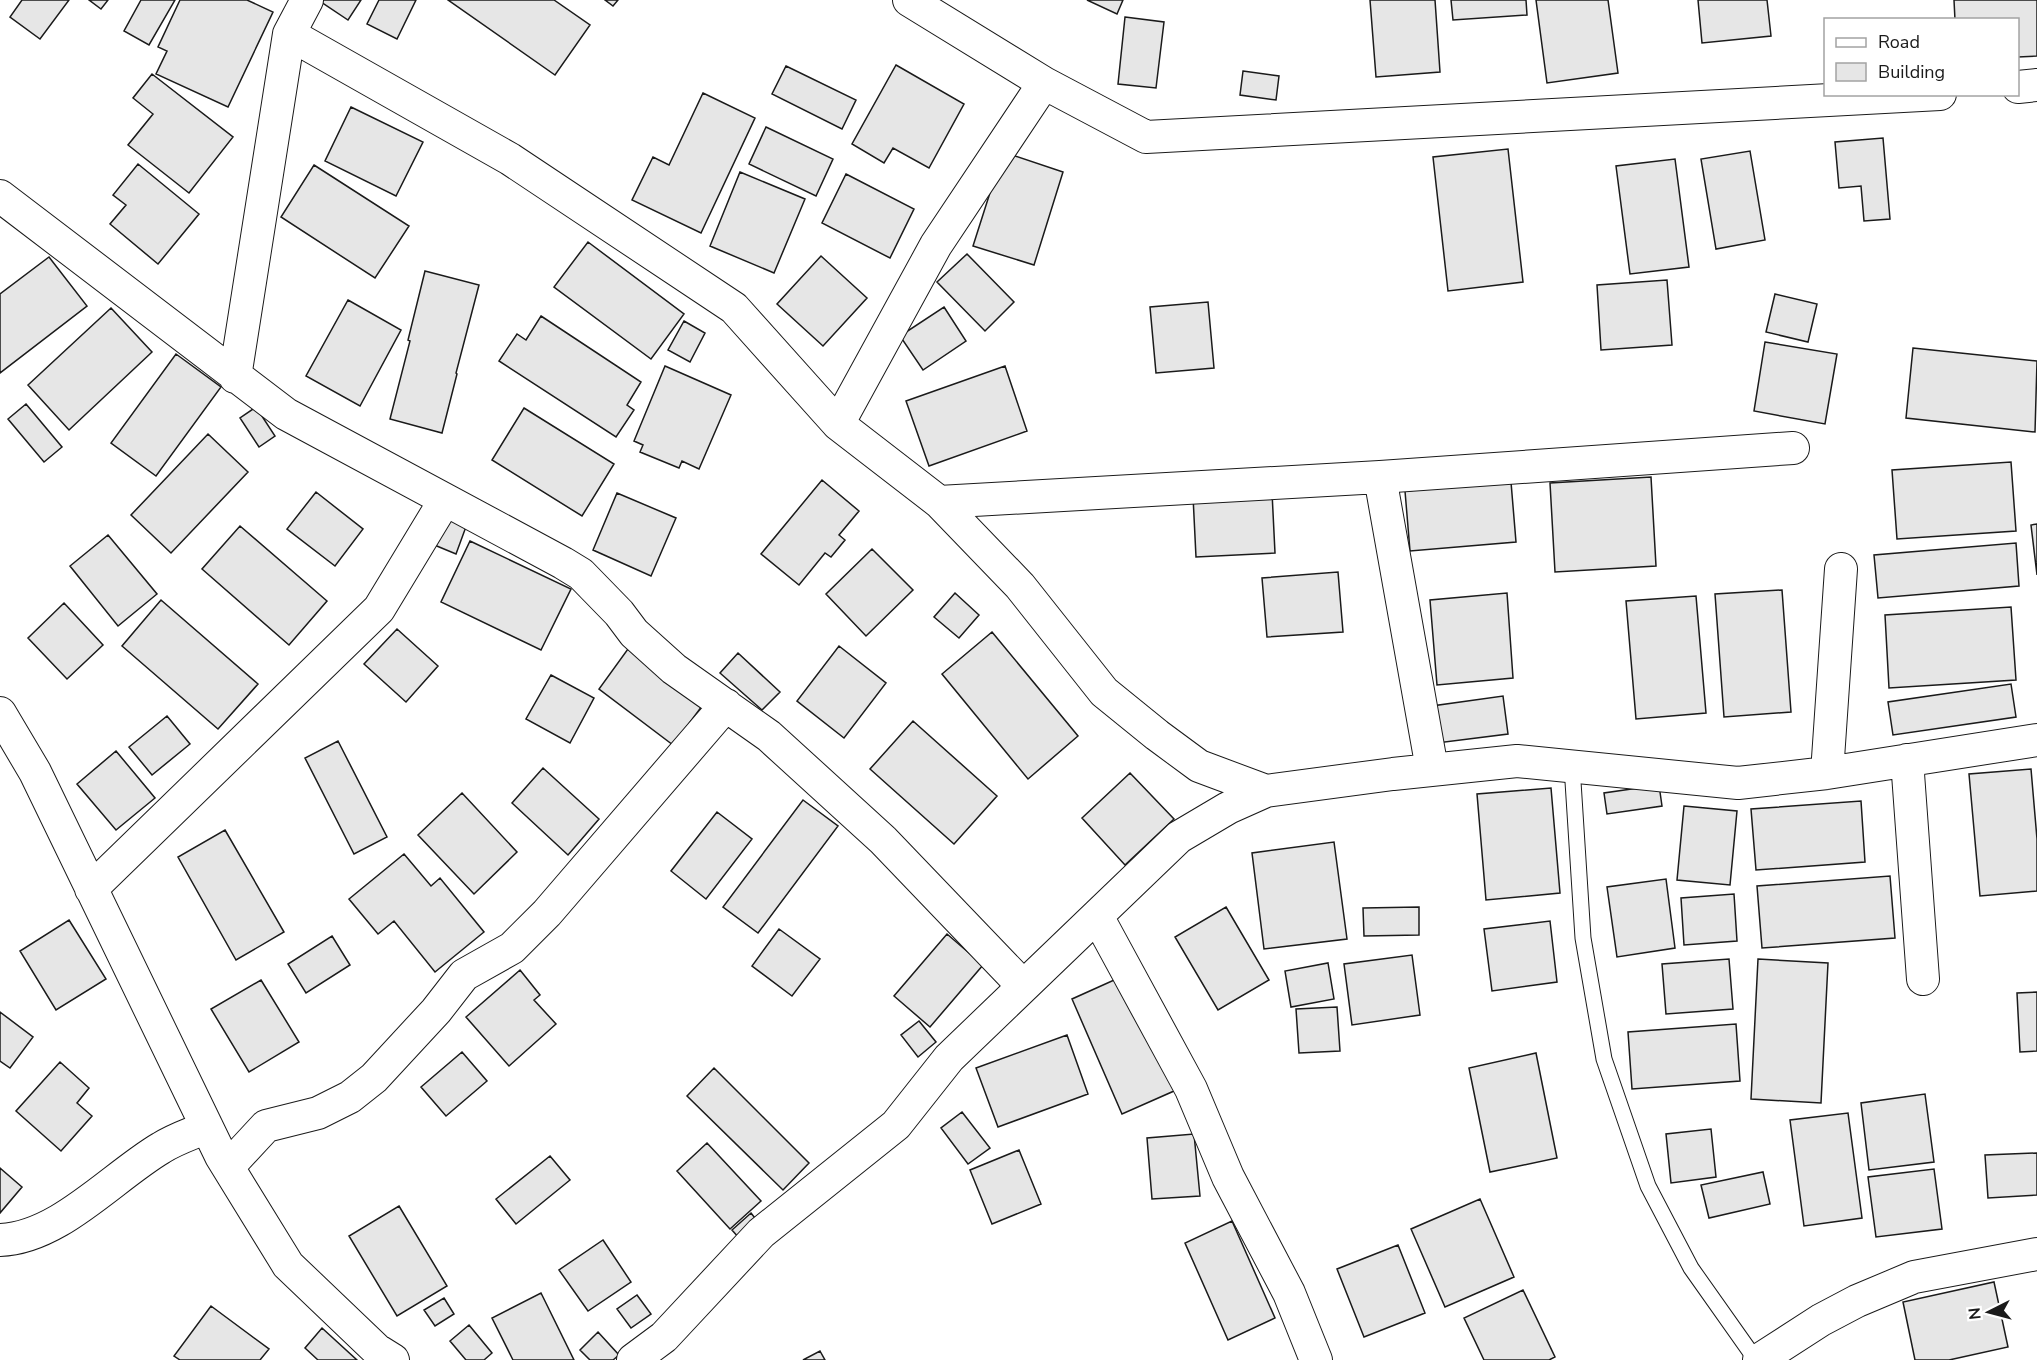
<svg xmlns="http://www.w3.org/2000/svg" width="2037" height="1360" font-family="'Nunito Sans',sans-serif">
<rect width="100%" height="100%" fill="#fff"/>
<path fill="#e6e6e6" stroke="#1a1a1a" stroke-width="1.5" d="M 22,0 L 69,0 L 40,39 L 10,17 Z
M 89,0 L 108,0 L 101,9 Z
M 141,0 L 175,0 L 149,45 L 124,31 Z
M 180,0 L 247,0 L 273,12 L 228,107 L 156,74 L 167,51 L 158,47 Z
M 318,0 L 361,0 L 348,20 Z
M 379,0 L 416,0 L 397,39 L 367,24 Z
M 448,0 L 554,0 L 590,25 L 555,75 Z
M 605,0 L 618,0 L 613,6 Z
M 1087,0 L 1123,0 L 1117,14 Z
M 1370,0 L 1435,0 L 1440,72 L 1376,77 Z
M 1451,0 L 1526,0 L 1527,15 L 1453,20 Z
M 1536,0 L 1608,0 L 1618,73 L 1547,83 Z
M 1698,0 L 1767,0 L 1771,36 L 1702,43 Z
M 1954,0 L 2037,0 L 2037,56 L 2018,57 L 2018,20 L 1955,20 Z
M 1125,17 L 1164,22 L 1156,88 L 1118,84 Z
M 896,65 L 964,104 L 929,168 L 893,148 L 884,163 L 852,144 Z
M 786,66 L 856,100 L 842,129 L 772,94 Z
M 1243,71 L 1279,76 L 1276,100 L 1240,95 Z
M 152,74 L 233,137 L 189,193 L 128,145 L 153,114 L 133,98 Z
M 703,93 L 755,118 L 701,233 L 632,200 L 653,157 L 669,165 Z
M 351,107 L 423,142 L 396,196 L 325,161 Z
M 766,127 L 833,159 L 816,196 L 749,164 Z
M 1883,138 L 1890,219 L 1864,221 L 1861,186 L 1839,188 L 1835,142 Z
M 1508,149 L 1523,282 L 1448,291 L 1433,157 Z
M 1750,151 L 1765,240 L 1716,249 L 1701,159 Z
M 1003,152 L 1063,172 L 1034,265 L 973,246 Z
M 1675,159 L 1689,267 L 1630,274 L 1616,166 Z
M 138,164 L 199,214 L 158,264 L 110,224 L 126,205 L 113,195 Z
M 314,165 L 409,226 L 375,278 L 281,217 Z
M 740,172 L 805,199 L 774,273 L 710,246 Z
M 846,174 L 914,209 L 890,258 L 822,223 Z
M 588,242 L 684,314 L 651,359 L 554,287 Z
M 967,254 L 1014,302 L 985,331 L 937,282 Z
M 821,256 L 867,298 L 823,346 L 777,304 Z
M 49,257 L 87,306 L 0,373 L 0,294 Z
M 425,271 L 479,285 L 456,373 L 457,374 L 442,433 L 390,419 L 410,341 L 408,340 Z
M 1667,280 L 1672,345 L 1601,350 L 1597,285 Z
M 1775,294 L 1817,304 L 1808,342 L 1766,332 Z
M 348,300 L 401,330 L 360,406 L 306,376 Z
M 1208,302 L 1214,368 L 1156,373 L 1150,307 Z
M 944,307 L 966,341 L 923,370 L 900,336 Z
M 111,308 L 152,352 L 69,430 L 28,385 Z
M 541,316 L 641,382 L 627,405 L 634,410 L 616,437 L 499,361 L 517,334 L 526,340 Z
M 684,321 L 705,333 L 690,362 L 668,350 Z
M 1765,342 L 1837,354 L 1825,424 L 1754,411 Z
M 1913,348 L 2037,361 L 2035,432 L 1906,418 Z
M 176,354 L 221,387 L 156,476 L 111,443 Z
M 665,366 L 731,395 L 699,469 L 682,461 L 679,468 L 640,452 L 643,445 L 634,441 Z
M 1005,366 L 1027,431 L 929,466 L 906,401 Z
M 26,404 L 62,447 L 44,462 L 8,419 Z
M 256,407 L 275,436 L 259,447 L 240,418 Z
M 524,408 L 614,464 L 582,516 L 492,460 Z
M 208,434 L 248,472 L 171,553 L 131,515 Z
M 2011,462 L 2016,531 L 1897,539 L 1892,470 Z
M 1651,477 L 1656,566 L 1555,572 L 1550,483 Z
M 822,480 L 859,511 L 839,535 L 845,540 L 831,557 L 825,553 L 799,585 L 761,554 Z
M 1511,482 L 1516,542 L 1410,551 L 1405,491 Z
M 316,492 L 363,529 L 335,566 L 287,529 Z
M 1272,492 L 1275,553 L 1196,557 L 1193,496 Z
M 617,493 L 676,518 L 651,576 L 593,550 Z
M 444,514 L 467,524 L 456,554 L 432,544 Z
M 2037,524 L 2037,575 L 2031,525 Z
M 240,526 L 327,601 L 289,645 L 202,569 Z
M 108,535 L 157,594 L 118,626 L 70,566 Z
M 470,541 L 571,589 L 541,650 L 441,602 Z
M 2016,543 L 2019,586 L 1878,598 L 1874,555 Z
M 872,549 L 913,590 L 866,636 L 826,594 Z
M 1338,572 L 1343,632 L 1267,637 L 1262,578 Z
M 1782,590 L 1791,712 L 1724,717 L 1715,594 Z
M 955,593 L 979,615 L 959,638 L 934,617 Z
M 1507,593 L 1513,678 L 1437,685 L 1430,600 Z
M 1696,596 L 1706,713 L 1636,719 L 1626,601 Z
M 161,600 L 258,684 L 218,729 L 122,646 Z
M 64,603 L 103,645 L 67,679 L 28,638 Z
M 2011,607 L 2016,680 L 1889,688 L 1885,615 Z
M 397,629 L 438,666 L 406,702 L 364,664 Z
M 992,632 L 1078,736 L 1028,779 L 942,674 Z
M 633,642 L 708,698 L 673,745 L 599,689 Z
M 839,646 L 886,683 L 844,738 L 797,701 Z
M 738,653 L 780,692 L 762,710 L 720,673 Z
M 551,675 L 594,698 L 570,743 L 526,719 Z
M 2011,684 L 2016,717 L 1893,735 L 1888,702 Z
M 1503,696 L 1508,734 L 1437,743 L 1432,706 Z
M 167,716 L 190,744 L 152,775 L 129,747 Z
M 913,721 L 997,796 L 954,844 L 870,769 Z
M 338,741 L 387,837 L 354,854 L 305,758 Z
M 116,751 L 155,798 L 116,830 L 77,784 Z
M 543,768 L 599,819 L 568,855 L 512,803 Z
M 2031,769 L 2037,839 L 2037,891 L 1980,896 L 1969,774 Z
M 1130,773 L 1174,819 L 1125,865 L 1082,818 Z
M 1659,785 L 1662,806 L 1607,814 L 1604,793 Z
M 1551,788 L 1560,893 L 1486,900 L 1477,794 Z
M 462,793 L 517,852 L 474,894 L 418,835 Z
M 803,800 L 838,826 L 758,933 L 723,907 Z
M 1861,801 L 1865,862 L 1756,870 L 1751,809 Z
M 1684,806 L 1737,811 L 1730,885 L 1677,880 Z
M 717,812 L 752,839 L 706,899 L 671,871 Z
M 225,830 L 284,932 L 236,960 L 178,857 Z
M 1334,842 L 1347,939 L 1264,949 L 1252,853 Z
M 404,854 L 431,886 L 440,878 L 484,932 L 435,972 L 394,921 L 378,934 L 349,899 Z
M 1890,876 L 1895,938 L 1762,948 L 1757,886 Z
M 1666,879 L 1675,948 L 1617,957 L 1607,887 Z
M 1734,894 L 1737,941 L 1684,945 L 1681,898 Z
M 1226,907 L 1269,980 L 1218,1010 L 1175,937 Z
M 1419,907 L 1419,935 L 1364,936 L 1363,908 Z
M 69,920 L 106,979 L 56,1010 L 20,951 Z
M 1550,921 L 1557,982 L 1492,991 L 1484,929 Z
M 779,929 L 820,959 L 792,996 L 752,966 Z
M 947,934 L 983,965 L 930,1027 L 894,996 Z
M 332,936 L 350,965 L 306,993 L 288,964 Z
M 1412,955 L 1420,1015 L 1352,1025 L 1344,964 Z
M 1729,959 L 1733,1009 L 1666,1014 L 1662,964 Z
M 1758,959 L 1828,963 L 1821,1103 L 1751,1099 Z
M 1328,963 L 1334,999 L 1291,1007 L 1285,971 Z
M 520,970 L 540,995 L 534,1000 L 556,1024 L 509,1066 L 466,1017 Z
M 1123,976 L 1174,1091 L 1122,1114 L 1072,999 Z
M 261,980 L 299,1042 L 249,1072 L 211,1009 Z
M 2037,992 L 2037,1051 L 2020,1052 L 2017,993 Z
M 1337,1007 L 1340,1051 L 1299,1053 L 1296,1009 Z
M 0,1012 L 33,1037 L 10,1068 L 0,1061 Z
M 919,1021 L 936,1042 L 918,1057 L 901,1035 Z
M 1736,1024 L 1740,1081 L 1632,1089 L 1628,1032 Z
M 1067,1035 L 1088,1094 L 998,1127 L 976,1068 Z
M 462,1052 L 487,1081 L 446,1116 L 421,1087 Z
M 1536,1053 L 1557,1158 L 1490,1172 L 1469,1068 Z
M 60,1062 L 89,1088 L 77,1103 L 92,1116 L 61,1151 L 16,1111 Z
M 714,1068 L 809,1163 L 783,1190 L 687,1096 Z
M 1925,1094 L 1934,1162 L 1869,1170 L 1861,1103 Z
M 962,1112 L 990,1148 L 968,1164 L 941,1128 Z
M 1848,1113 L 1862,1218 L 1804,1226 L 1790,1120 Z
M 1711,1129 L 1716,1177 L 1671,1183 L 1666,1134 Z
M 1194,1134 L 1200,1196 L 1152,1199 L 1147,1138 Z
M 707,1143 L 761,1201 L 730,1229 L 677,1171 Z
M 1019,1150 L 1041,1204 L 992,1224 L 970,1170 Z
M 2037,1153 L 2037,1195 L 1988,1198 L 1985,1155 Z
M 550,1156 L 570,1180 L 516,1224 L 496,1199 Z
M 0,1168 L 22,1187 L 0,1213 Z
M 1934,1169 L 1942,1229 L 1876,1237 L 1868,1177 Z
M 1763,1172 L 1770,1204 L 1709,1218 L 1701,1185 Z
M 1480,1199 L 1514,1277 L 1445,1307 L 1411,1229 Z
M 399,1206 L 447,1286 L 397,1316 L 349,1236 Z
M 751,1213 L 758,1222 L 739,1238 L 732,1230 Z
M 1232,1221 L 1275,1318 L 1228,1340 L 1185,1243 Z
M 603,1240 L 631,1282 L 588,1311 L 559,1270 Z
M 1398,1245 L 1425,1313 L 1364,1337 L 1337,1269 Z
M 1994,1282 L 2008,1347 L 1949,1360 L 1915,1360 L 1903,1302 Z
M 1523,1290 L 1555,1357 L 1549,1360 L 1484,1360 L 1464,1318 Z
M 541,1293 L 574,1360 L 513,1360 L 492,1318 Z
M 637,1295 L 651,1314 L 631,1328 L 617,1309 Z
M 444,1298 L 454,1314 L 435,1326 L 424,1310 Z
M 211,1306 L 269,1349 L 260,1360 L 180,1360 L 174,1356 Z
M 469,1325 L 492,1353 L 484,1360 L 466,1360 L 450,1341 Z
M 322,1328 L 357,1360 L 318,1360 L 305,1348 Z
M 598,1332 L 619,1355 L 613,1360 L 590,1360 L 580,1350 Z
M 820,1351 L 825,1360 L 803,1360 Z"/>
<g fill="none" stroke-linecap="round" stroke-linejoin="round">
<g stroke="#1a1a1a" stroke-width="17">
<path id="service" d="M 1572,766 L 1583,938 L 1604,1059 L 1648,1186 L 1691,1268 L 1756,1360"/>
</g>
<g stroke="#1a1a1a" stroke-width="34">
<path id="minor" d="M 909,0 L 1044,83 L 1146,137 L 1940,94
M 289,34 L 510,159 L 734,308 L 838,424 L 939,502 L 1020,586 L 1104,692 L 1157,735 L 1199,766 L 1266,791
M 2018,87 L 2037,85
M 0,196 L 286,414 L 563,563 L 581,574 L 619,613 L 634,633 L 674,669 L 769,736 L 883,840 L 1023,986
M 235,377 L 289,34 L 307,0
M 838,424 L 936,245 L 1044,83
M 1380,477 L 1432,769
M 939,502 L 1380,477 L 1793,448
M 0,713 L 35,772 L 221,1156 L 288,1265 L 377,1350 L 393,1360
M 1907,760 L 1923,979
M 1827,773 L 1841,569
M 91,889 L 379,609 L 445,500
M 1097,916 L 1191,1089 L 1228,1177 L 1289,1293 L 1316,1360
M 228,1167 L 266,1126 L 318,1113 L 350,1097 L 374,1078 L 436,1011 L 464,975 L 512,948 L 547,913 L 726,705
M 0,1240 C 59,1238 112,1177 161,1148 C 175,1139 191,1134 207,1127
M 633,1360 L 664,1337 L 761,1233 L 896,1125 L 949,1058 L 1179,837 L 1228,808 L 1266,791 L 1393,774 L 1517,761 L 1738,783 L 1827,773 L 2037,740
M 1759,1360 L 1821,1320 L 1857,1301 L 1914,1277 L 2037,1254"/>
</g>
<use href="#service" stroke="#fff" stroke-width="15"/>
<use href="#minor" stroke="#fff" stroke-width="32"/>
</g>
<rect x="1824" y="18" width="195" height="78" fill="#ffffff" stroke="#a3a3a3" stroke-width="1.5"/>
<rect x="1836" y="38" width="30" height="9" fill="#ffffff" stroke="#a3a3a3" stroke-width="1.5"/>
<text x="1878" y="48" font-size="18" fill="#1a1a1a">Road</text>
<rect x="1836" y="63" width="30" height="18" fill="#e6e6e6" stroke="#a3a3a3" stroke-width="1.5"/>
<text x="1878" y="78" font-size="18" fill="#1a1a1a">Building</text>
<g transform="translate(1989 1312) rotate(264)" stroke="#ffffff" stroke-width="4.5" paint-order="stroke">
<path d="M0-4.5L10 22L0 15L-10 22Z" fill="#1a1a1a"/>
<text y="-9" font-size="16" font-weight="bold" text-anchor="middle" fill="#1a1a1a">N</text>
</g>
</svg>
